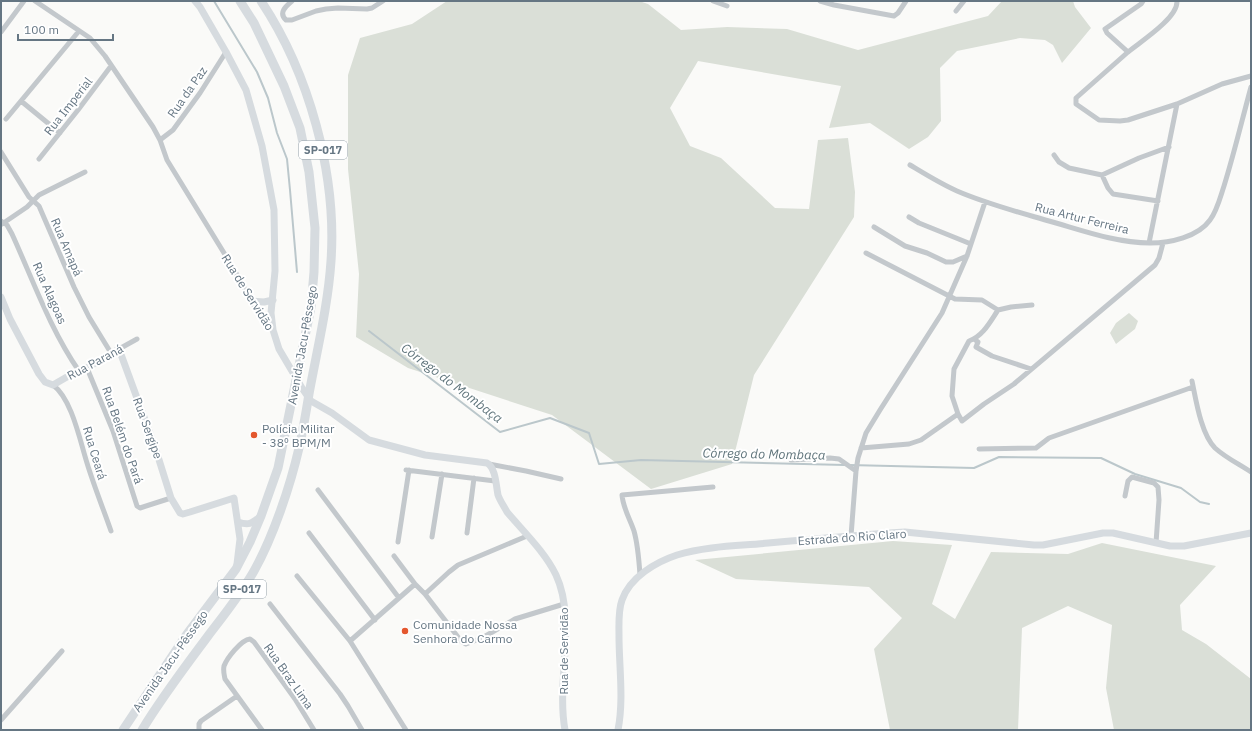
<svg xmlns="http://www.w3.org/2000/svg" width="1252" height="731" font-family="'IBM Plex Sans',sans-serif">
<rect width="100%" height="100%" fill="#fafaf8"/>
<path fill="#dadfd7" d="M 447,1 L 639,1 L 648,4 L 681,30 L 727,27 L 787,29 L 858,50 L 988,16 L 1002,1 L 1073,1 L 1075,7 L 1091,28 L 1062,63 L 1053,45 L 1045,40 L 1020,38 L 957,51 L 940,68 L 941,121 L 928,137 L 909,149 L 870,123 L 829,128 L 841,86 L 698,61 L 670,108 L 690,146 L 721,158 L 775,208 L 809,209 L 818,140 L 848,138 L 855,192 L 854,217 L 754,375 L 732,464 L 651,489 L 552,415 L 408,368 L 356,337 L 359,274 L 348,169 L 348,75 L 360,38 L 412,24 Z
M 1129,313 L 1138,321 L 1135,329 L 1116,344 L 1110,333 L 1116,323 Z
M 893,541 L 952,545 L 932,604 L 955,619 L 991,552 L 1068,554 L 1102,543 L 1216,566 L 1180,605 L 1182,630 L 1206,644 L 1251,679 L 1251,730 L 1114,730 L 1106,688 L 1112,625 L 1068,606 L 1022,628 L 1018,730 L 890,730 L 874,649 L 902,618 L 869,587 L 736,579 L 695,560 Z"/>
<g fill="none" stroke-linecap="round" stroke-linejoin="round">
<path stroke="#bbc7cb" stroke-width="2" d="M 214,1 L 257,72 L 268,98 L 277,133 L 287,159 L 290,190 L 297,272
M 369,331 L 500,432 L 550,418 L 589,433 L 599,464 L 641,460 L 845,465
M 849,465 L 974,468 L 999,457 L 1101,458 L 1135,474 L 1181,488 L 1200,502 L 1209,504"/>
<path stroke="#c3c8cc" stroke-width="5" d="M 35,1 L 90,38 L 105,56 L 153,127 L 160,140 L 167,160 L 232,266 L 261,318 L 273,330
M 292,1 C 286,6 278,13 286,20 L 292,20 L 316,11 L 326,9 L 338,8 L 367,9 L 372,8 L 383,1
M 713,1 L 727,6
M 820,1 L 834,5 L 894,16 L 898,13 L 906,1
M 1143,1 L 1141,4 L 1105,29 L 1107,33 L 1128,52 L 1076,98 L 1076,104 L 1099,120 L 1120,121 L 1128,120 L 1177,104 L 1222,84 L 1251,76
M 956,11 L 964,1
M 1,32 L 24,1
M 1128,52 C 1140,42 1178,18 1177,1
M 21,101 L 60,133
M 6,119 L 79,31
M 160,140 L 173,130 L 200,93 L 226,52
M 1,152 L 29,197 L 39,206 L 74,287 L 89,317 L 111,353
M 1054,155 L 1059,162 L 1069,168 L 1102,175 L 1139,158 L 1169,147
M 39,159 L 78,110 L 111,66
M 910,165 C 925,174 941,184 957,191 C 987,204 1018,212 1049,221 C 1081,230 1116,243 1150,243 C 1170,243 1198,237 1210,220 C 1217,211 1220,198 1224,186 C 1234,154 1242,120 1251,87
M 1102,175 L 1108,188 L 1113,194 L 1158,201
M 909,217 L 919,223 L 971,244
M 1,221 L 7,225 L 12,234 C 33,280 50,329 79,371
M 2,224 L 27,207 L 39,195 L 85,172
M 874,227 L 905,246 L 927,253 L 946,262 L 953,262 L 967,256
M 1149,243 L 1177,104
M 866,253 L 955,299 L 982,300 L 998,310
M 974,339 L 978,342 L 976,347 L 992,356 L 1031,369
M 119,349 L 137,339
M 87,368 L 113,431 L 137,506 L 140,508 L 171,498
M 1192,381 C 1196,400 1201,434 1215,448 C 1226,458 1239,464 1251,472
M 53,385 C 72,399 80,441 87,463 C 94,486 103,508 111,531
M 958,414 L 962,421 L 984,404 L 1014,384 L 1155,265 L 1159,258 L 1163,243
M 861,448 L 909,444 L 921,440 L 958,414 L 952,396 L 954,369 L 969,341 C 983,336 990,322 998,310 L 1011,307 L 1032,305
M 979,449 L 1036,448 L 1049,438 L 1193,387
M 791,460 L 830,458 L 839,459 L 856,471
M 489,464 L 526,471 L 561,479
M 406,470 L 495,481
M 318,490 L 399,598
M 1125,496 L 1128,481 L 1132,477 L 1154,483 L 1158,487 L 1159,500 L 1156,543
M 309,533 L 375,620
M 467,533 L 474,478
M 851,536 L 856,471 L 858,458 L 866,433 L 880,410 L 942,313 L 967,256 L 985,202
M 432,537 L 442,474
M 398,542 L 409,470
M 394,556 L 415,584
M 640,575 C 639,560 638,545 634,531 C 630,519 623,508 622,495 L 713,487
M 297,576 L 350,641 L 406,730
M 425,594 L 449,572 L 458,565 L 527,536
M 270,604 L 340,694 L 348,706 L 362,730
M 350,641 L 415,584 L 425,594 L 461,641 L 466,644 L 482,638 L 515,619 L 564,604
M 1,720 L 62,651
M 199,730 L 199,724 L 201,721 L 237,696
M 262,730 L 225,679 C 224,674 223,671 224,666 C 227,658 241,640 250,639 L 254,642 L 295,699 L 314,730"/>
<path stroke="#d6dbdf" stroke-width="7" d="M 195,1 L 200,7 L 226,52 L 246,90 L 262,146 L 274,210 L 275,271 L 271,313 L 273,330 L 279,349 L 302,388 L 311,401 L 332,413 L 369,440 L 425,455 L 487,463 C 496,468 496,486 498,495 C 500,501 504,506 507,512 C 523,531 545,552 556,575 C 577,620 556,681 565,730
M 1,297 L 10,319 L 39,374 L 45,382 L 53,385 L 72,374 L 87,368 L 119,349 L 155,447 L 171,498 L 180,513 L 183,514 L 190,512 L 234,498 L 240,539 L 237,564
M 251,301 L 264,302 L 273,300
M 238,522 C 250,526 252,523 261,516
M 618,730 C 624,699 619,667 619,636 C 619,624 618,611 622,600 C 630,577 656,562 677,555 C 703,547 732,546 758,544 C 802,540 845,536 889,533 L 905,532 L 1034,545 L 1043,545 L 1103,533 L 1113,533 L 1170,546 L 1184,546 L 1251,533"/>
<path stroke="#d6dbdf" stroke-width="9" d="M 123,730 L 187,634 L 236,569 L 250,542 L 261,516 L 278,468 L 311,307 L 314,272 L 315,228 L 309,172 L 300,128 L 284,86 L 254,23 L 240,1
M 142,730 C 162,697 185,667 208,636 C 224,615 241,594 254,571 C 273,537 290,487 299,448 C 303,431 306,412 309,394 C 317,350 328,306 331,261 C 337,174 309,73 261,1"/>
</g>
<g fill="#e4572e" stroke="#fff" stroke-width="1.5">
<circle cx="254" cy="435" r="4"/>
<circle cx="405" cy="631" r="4"/>
</g>
<g text-anchor="middle" dominant-baseline="central" stroke-width="4" stroke-linejoin="round" paint-order="stroke">
<g fill="#fff" stroke="#939fa8" stroke-width="1">
<rect x="299" y="141" width="48" height="18" rx="3"/>
<rect x="218" y="580" width="48" height="18" rx="3"/>
</g>
<g font-size="11" font-weight="bold" fill="#657683">
<text x="323" y="150">SP-017</text>
<text x="242" y="589">SP-017</text>
</g>
<g font-size="12" fill="#657683" stroke="#fff">
<text transform="translate(187 92) rotate(-55)">Rua da Paz</text>
<text transform="translate(68 106) rotate(-52)">Rua Imperial</text>
<text transform="translate(1082 218) rotate(14)">Rua Artur Ferreira</text>
<text transform="translate(67 247) rotate(67)">Rua Amapá</text>
<text transform="translate(248 292) rotate(58)">Rua de Servidão</text>
<text transform="translate(50 293) rotate(66)">Rua Alagoas</text>
<text transform="translate(302 345) rotate(-80)">Avenida Jacu-Pêssego</text>
<text transform="translate(95 362) rotate(-28)">Rua Paraná</text>
<text transform="translate(148 428) rotate(70)">Rua Sergipe</text>
<text transform="translate(123 435) rotate(71)">Rua Belém do Pará</text>
<text transform="translate(95 453) rotate(73)">Rua Ceará</text>
<text transform="translate(852 537) rotate(-4)">Estrada do Rio Claro</text>
<text transform="translate(563 651) rotate(-90)">Rua de Servidão</text>
<text transform="translate(170 661) rotate(-55)">Avenida Jacu-Pêssego</text>
<text transform="translate(289 676) rotate(55)">Rua Braz Lima</text>
</g>
<g font-size="12" fill="#657683" stroke="#fff" text-anchor="start">
<text x="262" y="428">Polícia Militar<tspan x="262" dy="14">- 38º BPM/M</tspan></text>
<text x="413" y="624">Comunidade Nossa<tspan x="413" dy="14">Senhora do Carmo</tspan></text>
</g>
<g font-size="13" font-style="italic" fill="#60757c" stroke="#fff">
<text transform="translate(452 383) rotate(37)">Córrego do Mombaça</text>
<text transform="translate(764 454) rotate(1)">Córrego do Mombaça</text>
</g>
</g>
<rect width="1252" height="731" fill="none" stroke="#657683" stroke-width="4"/>
<path d="M18 34v6h95v-6" fill="none" stroke="#657683" stroke-width="2"/>
<text x="24" y="34" font-size="12" fill="#657683" stroke="#ffffff" stroke-width="3" paint-order="stroke">100 m</text>
</svg>
